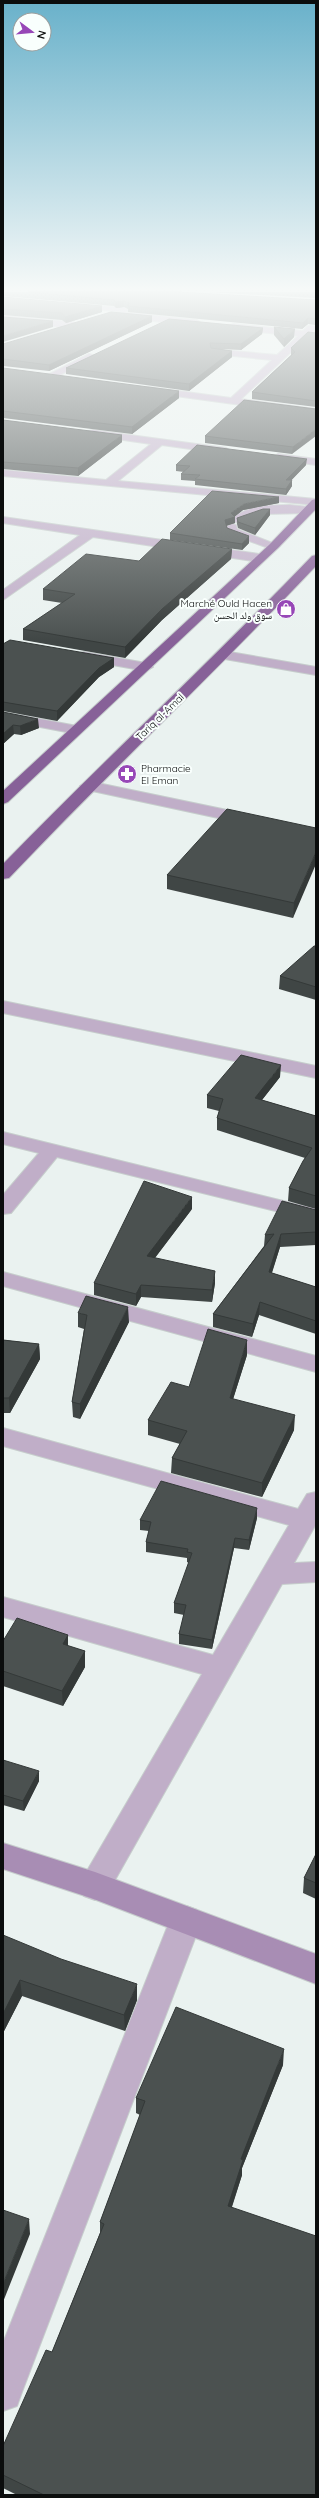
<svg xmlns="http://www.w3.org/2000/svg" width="319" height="2498" font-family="Quicksand,'Noto Naskh Arabic',sans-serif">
<rect width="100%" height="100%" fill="#eaf2f0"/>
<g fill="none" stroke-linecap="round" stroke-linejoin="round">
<g stroke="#c6cdcc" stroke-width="2">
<path id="lane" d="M 290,505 L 309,507 L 315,510 L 309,513 L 263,514 L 238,523 L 232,520 C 244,505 274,505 290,505 Z
M 232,524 L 236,525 L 237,529 L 280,546 L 274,550 L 227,533 L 226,527 Z"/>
</g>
<g stroke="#c6cdcc" stroke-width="2">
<path id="street" d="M 69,303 L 125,308 L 129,310 L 125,312 L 72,307 L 69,307 Z
M 122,312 L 197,320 L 201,323 L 197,326 L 119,317 L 119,313 Z
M 3,316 L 73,322 L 77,325 L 73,328 L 3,322 Z
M 234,324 L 303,331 L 308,326 L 314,326 L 315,328 L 312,332 L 316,332 L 316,338 L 307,337 L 241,399 L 316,409 L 316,415 L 146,392 L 146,388 L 149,387 L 231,398 L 272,360 L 214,354 L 211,353 L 211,349 L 277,355 L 298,336 L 231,329 L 231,325 Z
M 89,354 L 97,356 L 52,379 L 44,377 Z
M 93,430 L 226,448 L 231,451 L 226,454 L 162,445 L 118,481 L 316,499 L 316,505 L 3,476 L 3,470 L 106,480 L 151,444 L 89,435 L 89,431 Z
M 278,454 L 316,459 L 316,465 L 274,459 L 273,457 Z
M 3,517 L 259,554 L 265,558 L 259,562 L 93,537 L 3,600 L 3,590 L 80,535 L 3,523 Z
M 224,651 L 316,667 L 316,675 L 219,658 L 217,655 L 219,652 Z
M 84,652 L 146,663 L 153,667 L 146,671 L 79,659 L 77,656 L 79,653 Z
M 3,712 L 77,726 L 84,730 L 77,734 L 3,720 Z
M 88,781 L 251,815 L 259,820 L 251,825 L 83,789 L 80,786 Z
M 3,1001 L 316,1066 L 316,1078 L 3,1013 Z
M 3,1132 L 316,1209 L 316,1221 L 57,1157 L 11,1213 L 3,1214 L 3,1195 L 39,1153 L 3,1144 Z
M 3,1272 L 316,1356 L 316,1372 L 3,1286 Z
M 3,1428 L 298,1509 L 307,1494 L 316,1492 L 316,1524 L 294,1563 L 316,1562 L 316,1582 L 282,1584 L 106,1896 L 95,1900 L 84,1896 L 79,1886 L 84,1876 L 202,1674 L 3,1617 L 3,1597 L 213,1655 L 289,1525 L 3,1446 Z
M 186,1906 L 197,1910 L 202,1920 L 22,2392 L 17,2406 L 3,2411 L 3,2343 L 170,1920 L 175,1910 Z"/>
</g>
<g stroke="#c6cdcc" stroke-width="2">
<path id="secondary" d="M 3,1843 L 95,1872 L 316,1954 L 316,1984 L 91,1898 L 3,1869 Z"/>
</g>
<g stroke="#c6cdcc" stroke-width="2">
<path id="highway" d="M 316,499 L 316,509 L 278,548 L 8,802 L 3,804 L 3,791 L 270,544 L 312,500 Z
M 316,555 L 316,566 C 215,672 110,772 9,878 L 3,879 L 3,864 C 104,760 211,661 312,556 Z"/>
</g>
<use href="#lane" fill="#c0aec8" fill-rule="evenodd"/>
<use href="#street" fill="#c0aec8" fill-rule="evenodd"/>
<use href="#secondary" fill="#a88db4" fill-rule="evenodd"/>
<use href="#highway" fill="#876198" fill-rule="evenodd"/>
</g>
<path fill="#404645" d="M 3,292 L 179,292 L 316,300 L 316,331 L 315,325 L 308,324 L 302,329 L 128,312 L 128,309 L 124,307 L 116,308 L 114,306 L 3,296 Z
M 209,292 L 316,292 L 316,298 Z
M 3,297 L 102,312 L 66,323 L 62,320 L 3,315 Z
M 152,316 L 152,322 L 49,371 L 3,366 L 3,367 L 3,345 Z
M 274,327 L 294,337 L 284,347 L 274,335 Z
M 263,328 L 262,334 L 241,350 L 219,349 L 232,351 L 232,357 L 189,391 L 66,374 L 66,368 Z
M 316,333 L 316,407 L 252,399 L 252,392 L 291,355 L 291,348 Z
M 3,368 L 179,398 L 132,434 L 3,418 Z
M 316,409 L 292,454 L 205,443 L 205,436 Z
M 3,420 L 122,442 L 78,476 L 3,469 Z
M 176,465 L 306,465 L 291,480 L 292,486 L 286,495 L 195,485 L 195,481 L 181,480 L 181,474 L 184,472 L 176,471 Z
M 279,497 L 279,503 L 243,510 L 235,516 L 235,523 L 226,526 L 227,528 L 249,543 L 242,550 L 170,540 L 170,533 Z
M 270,515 L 255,535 L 238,528 L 237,524 L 237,518 Z
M 232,549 L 231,559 L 162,620 L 125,658 L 23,640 L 23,629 L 62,603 L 43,600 L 43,589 L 139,561 Z
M 3,644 L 114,658 L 114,667 L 99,677 L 57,721 L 3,711 Z
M 3,712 L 39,728 L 21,735 L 14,734 L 3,744 Z
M 316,828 L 293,918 L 167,889 L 167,875 Z
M 316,946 L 316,1000 L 279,989 L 280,976 Z
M 280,1077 L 262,1100 L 316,1116 L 316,1209 L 288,1201 L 289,1188 L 305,1158 L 217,1130 L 217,1118 L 219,1111 L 207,1108 L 207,1095 Z
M 192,1209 L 155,1258 L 215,1283 L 212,1302 L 141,1297 L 136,1306 L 94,1295 L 94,1283 Z
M 316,1210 L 316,1245 L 280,1247 L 272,1273 L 316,1287 L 316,1334 L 259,1315 L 252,1337 L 213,1327 L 213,1314 L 264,1246 L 265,1235 Z
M 78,1313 L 129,1322 L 80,1419 L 73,1417 L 72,1402 L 84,1329 L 78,1327 Z
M 3,1340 L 39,1344 L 40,1359 L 10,1413 L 3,1413 Z
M 247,1355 L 233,1399 L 294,1430 L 262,1497 L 171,1473 L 172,1458 L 180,1444 L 148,1435 L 148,1420 L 189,1387 Z
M 257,1518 L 249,1550 L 234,1548 L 212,1649 L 179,1644 L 179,1634 L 184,1615 L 174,1613 L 174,1603 L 189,1563 L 187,1562 L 187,1558 L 146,1552 L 146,1542 L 149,1531 L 140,1530 L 140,1520 Z
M 68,1635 L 68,1646 L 85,1651 L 85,1667 L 63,1706 L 3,1686 L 3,1641 Z
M 3,1760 L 39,1781 L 24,1811 L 3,1805 Z
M 316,1854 L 316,1899 L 303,1893 L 304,1878 Z
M 3,1935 L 137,2000 L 125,2031 L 22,1996 L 3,2033 Z
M 283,2065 L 242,2168 L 242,2175 L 232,2207 L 316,2495 L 17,2495 L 3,2488 L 3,2446 L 52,2352 L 100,2233 L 100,2222 L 140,2115 L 136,2113 L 136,2098 Z"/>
<path fill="#343938" d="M 124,301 L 124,307 L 116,308 L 115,302 Z
M 102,306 L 102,312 L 66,323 L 65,317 Z
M 152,316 L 152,322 L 49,371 L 49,365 Z
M 308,318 L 308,324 L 302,329 L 303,323 Z
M 53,321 L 53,327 L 3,342 L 3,336 Z
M 263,328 L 262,334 L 241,350 L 241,344 Z
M 295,329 L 294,337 L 284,347 L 284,339 Z
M 232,351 L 232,357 L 189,391 L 189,384 Z
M 179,391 L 179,398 L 132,434 L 132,427 Z
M 316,429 L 316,436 L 292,454 L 293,447 Z
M 122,435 L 122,442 L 78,476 L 78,468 Z
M 307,459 L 306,465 L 286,486 L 286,480 Z
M 292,480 L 292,486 L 286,495 L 286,489 Z
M 279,497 L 279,503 L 243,510 L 233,518 L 235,517 L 235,523 L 225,526 L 225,520 L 231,513 L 244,504 Z
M 270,509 L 270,515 L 255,535 L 255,528 Z
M 249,536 L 249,543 L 242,550 L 242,544 Z
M 232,549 L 231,559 L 162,620 L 125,658 L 125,647 L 162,609 Z
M 114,658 L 114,667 L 99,677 L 57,721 L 57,711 L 99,668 Z
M 38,719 L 39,728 L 21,735 L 20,726 Z
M 13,725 L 14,734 L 3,744 L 3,734 Z
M 316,852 L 316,864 L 293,918 L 294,903 Z
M 281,1065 L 280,1077 L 254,1110 L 255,1098 Z
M 192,1197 L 192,1209 L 147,1268 L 147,1256 Z
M 281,1234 L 280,1247 L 268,1284 L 269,1272 Z
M 215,1271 L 215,1283 L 212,1302 L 212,1290 Z
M 141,1285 L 141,1297 L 136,1306 L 136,1294 Z
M 260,1302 L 259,1315 L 252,1337 L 253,1324 Z
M 128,1307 L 129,1322 L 80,1419 L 80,1404 Z
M 247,1340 L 247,1355 L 229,1412 L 230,1398 Z
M 39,1344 L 40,1359 L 10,1413 L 9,1398 Z
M 295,1415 L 294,1430 L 262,1497 L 262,1483 Z
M 257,1508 L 257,1518 L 249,1550 L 249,1540 Z
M 235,1538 L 234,1548 L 212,1649 L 212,1640 Z
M 68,1635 L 68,1651 L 63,1644 Z
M 85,1651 L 85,1667 L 63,1706 L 62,1691 Z
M 39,1771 L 39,1781 L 24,1811 L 23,1801 Z
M 20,1980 L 22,1996 L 3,2033 L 3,2014 Z
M 137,1984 L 137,2000 L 125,2031 L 124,2015 Z
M 284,2049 L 283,2065 L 242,2168 L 242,2175 L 227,2221 L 228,2206 L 241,2159 Z
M 29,2219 L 30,2234 L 3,2302 L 3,2284 Z"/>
<path fill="#4b5150" stroke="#343938" d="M 28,292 L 179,292 L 316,300 L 316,322 L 316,319 L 308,318 L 303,323 L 128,306 L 129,303 L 124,301 L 115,302 L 114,300 Z
M 3,297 L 102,306 L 65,317 L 62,313 L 3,309 Z
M 111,312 L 152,316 L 49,365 L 3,359 L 3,344 Z
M 3,317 L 53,321 L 3,336 Z
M 169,319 L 263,328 L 241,344 L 210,343 L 211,348 L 232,351 L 189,384 L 66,368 Z
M 274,327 L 295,329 L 284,339 Z
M 308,332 L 316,333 L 316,401 L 252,392 L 295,352 L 291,348 Z
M 3,368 L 179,391 L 132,427 L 3,411 Z
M 244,400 L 316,409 L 316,429 L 293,447 L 205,436 Z
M 3,420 L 122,435 L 78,468 L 3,462 Z
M 197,445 L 307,459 L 286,480 L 292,480 L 286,489 L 195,479 L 200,475 L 181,474 L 190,466 L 176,465 Z
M 212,491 L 279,497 L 244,504 L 231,513 L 235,517 L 225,520 L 227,528 L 249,536 L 242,544 L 170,533 Z
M 263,509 L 270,509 L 255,528 L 238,522 L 237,518 Z
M 162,539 L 232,549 L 162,609 L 125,647 L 23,629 L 75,594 L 43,589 L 86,554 L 139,561 Z
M 10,640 L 114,658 L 99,668 L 57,711 L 3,702 L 3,644 Z
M 3,712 L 38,719 L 20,726 L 13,725 L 3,734 Z
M 227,809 L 316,828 L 316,852 L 294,903 L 167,875 Z
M 314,946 L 316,946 L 316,987 L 280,976 Z
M 241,1055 L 281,1065 L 255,1098 L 316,1116 L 316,1196 L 289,1188 L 303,1161 L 312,1148 L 217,1118 L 223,1099 L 207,1095 Z
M 144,1181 L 192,1197 L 147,1256 L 215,1271 L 212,1290 L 141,1285 L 136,1294 L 94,1283 Z
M 282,1201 L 316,1210 L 316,1232 L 281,1234 L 269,1272 L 316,1287 L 316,1321 L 260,1302 L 253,1324 L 213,1314 L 274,1234 L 265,1235 Z
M 86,1296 L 128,1307 L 80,1404 L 72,1402 L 87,1315 L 78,1313 Z
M 208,1329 L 247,1340 L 230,1398 L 295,1415 L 262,1483 L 172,1458 L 187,1431 L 148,1420 L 171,1382 L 189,1387 Z
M 3,1340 L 39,1344 L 9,1398 L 3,1398 Z
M 161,1481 L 257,1508 L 249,1540 L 235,1538 L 212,1640 L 179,1634 L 186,1605 L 174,1603 L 192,1553 L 187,1552 L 188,1549 L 146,1542 L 151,1522 L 140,1520 Z
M 17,1618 L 68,1635 L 63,1644 L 85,1651 L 62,1691 L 3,1671 L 3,1641 Z
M 3,1760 L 39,1771 L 23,1801 L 3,1795 Z
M 316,1854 L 316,1883 L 304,1878 Z
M 3,1935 L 61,1959 L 137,1984 L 124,2015 L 20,1980 L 3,2014 Z
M 176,2007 L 284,2049 L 241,2159 L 243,2160 L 228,2206 L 316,2236 L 316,2495 L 44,2495 L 3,2475 L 3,2446 L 46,2350 L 52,2352 L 104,2224 L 100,2222 L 145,2101 L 136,2098 Z
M 3,2210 L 29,2219 L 3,2284 Z"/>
<linearGradient id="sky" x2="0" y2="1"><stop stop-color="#69b1ca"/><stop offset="0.45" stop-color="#f6f9f8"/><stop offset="1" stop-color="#f6f9f8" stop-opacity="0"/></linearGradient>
<rect width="319" height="642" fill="url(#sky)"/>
<defs>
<g id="shop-disc" transform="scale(1)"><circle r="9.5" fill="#9747b7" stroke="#f9fffd"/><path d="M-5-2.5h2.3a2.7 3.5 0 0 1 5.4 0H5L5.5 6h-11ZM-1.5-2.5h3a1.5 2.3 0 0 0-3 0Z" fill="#fff"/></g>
<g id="pharmacy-disc" transform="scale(1)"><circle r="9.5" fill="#9747b7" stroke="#f9fffd"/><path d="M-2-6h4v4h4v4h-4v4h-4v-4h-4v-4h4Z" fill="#fff"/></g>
</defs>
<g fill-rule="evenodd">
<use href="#shop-disc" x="286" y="609"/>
<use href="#pharmacy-disc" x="127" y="774"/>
</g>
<g text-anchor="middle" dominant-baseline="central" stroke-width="4" stroke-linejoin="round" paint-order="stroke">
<g font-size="10" fill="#0b0d0d" stroke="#f9fffd" text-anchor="end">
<text x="272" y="603">Marché Ould Hacen<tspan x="272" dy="12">سوق ولد الحسن</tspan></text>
<text x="141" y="768" text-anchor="start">Pharmacie<tspan x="141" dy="12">El Eman</tspan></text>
</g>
<g font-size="10" fill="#0b0d0d" stroke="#f9fffd">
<text transform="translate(160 717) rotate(-44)">Tariq al-Amal</text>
</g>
</g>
<rect width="319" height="2498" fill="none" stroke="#0b0d0d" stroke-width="8"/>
<g transform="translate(32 32) rotate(106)"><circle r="19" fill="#f9fffd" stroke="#9a9e9d"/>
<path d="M0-3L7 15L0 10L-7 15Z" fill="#9747b7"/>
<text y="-6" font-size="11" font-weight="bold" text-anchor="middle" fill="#0b0d0d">N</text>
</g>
</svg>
